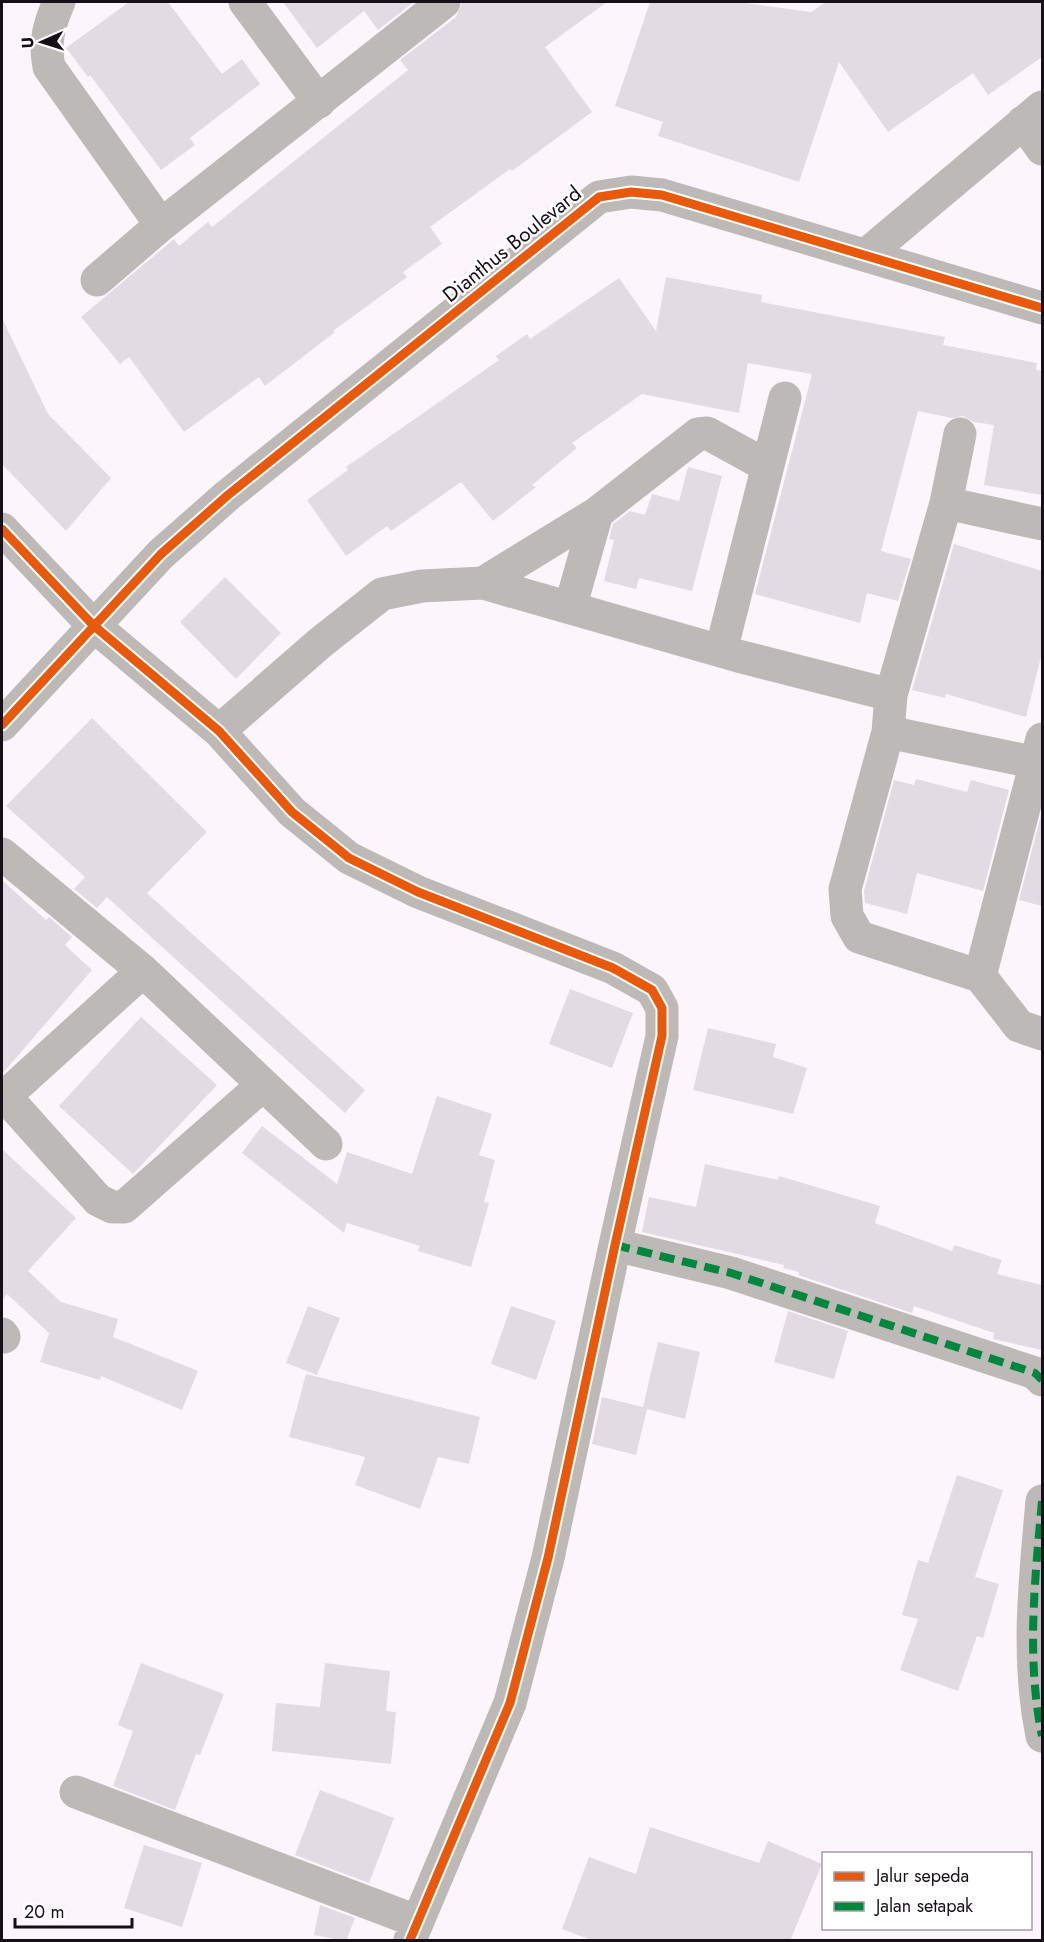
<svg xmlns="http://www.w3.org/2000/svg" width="1044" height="1942" font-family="Jost,sans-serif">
<rect width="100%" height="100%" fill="#fcf6fc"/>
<path fill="#e3dbe3" d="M 129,2 L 168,2 L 222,74 L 242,59 L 260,84 L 190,138 L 195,145 L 161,170 L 90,75 L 88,77 L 66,48 Z
M 283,2 L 414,2 L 378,30 L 364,11 L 317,48 Z
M 462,2 L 607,2 L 545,47 L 592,112 L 512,171 L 510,169 L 430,227 L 442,244 L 403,272 L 407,277 L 333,331 L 335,332 L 265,386 L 259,377 L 184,432 L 129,357 L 120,364 L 81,317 L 174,239 L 179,246 L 208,222 L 212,227 L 408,70 L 400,60 L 456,17 Z
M 650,2 L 738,2 L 811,12 L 826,2 L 1042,2 L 1042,57 L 988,95 L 973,73 L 888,132 L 839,62 L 799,182 L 658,136 L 663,122 L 615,106 Z
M 666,277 L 762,295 L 761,302 L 945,337 L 943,345 L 1037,363 L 1036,370 L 1042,371 L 1042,495 L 984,485 L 994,425 L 974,422 L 963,416 L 952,418 L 918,411 L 881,551 L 911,559 L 898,601 L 867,593 L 860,623 L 755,594 L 812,374 L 748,363 L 739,413 L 642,394 L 572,443 L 577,448 L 532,485 L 536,487 L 493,521 L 461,482 L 391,531 L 387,526 L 346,556 L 307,500 L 348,470 L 346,467 L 499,360 L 496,356 L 527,334 L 530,339 L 619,278 L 656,331 Z
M 2,318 L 48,414 L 111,478 L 66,531 L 2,464 Z
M 688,467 L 722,476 L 692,591 L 639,578 L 636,589 L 604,581 L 614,540 L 609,539 L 613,524 L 630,511 L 645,515 L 652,494 L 679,501 Z
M 954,544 L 1042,571 L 1042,653 L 1026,717 L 946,694 L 945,698 L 912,690 Z
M 225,577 L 281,633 L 236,679 L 180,622 Z
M 92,718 L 207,832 L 147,893 L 365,1090 L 345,1113 L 107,897 L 97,908 L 74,889 L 85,877 L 6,806 Z
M 916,779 L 967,792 L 971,780 L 1009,790 L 983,891 L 917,873 L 907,914 L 865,903 L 864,891 L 894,780 L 914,785 Z
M 1042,811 L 1042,906 L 1019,900 Z
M 2,880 L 46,920 L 49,917 L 72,937 L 65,945 L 92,970 L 2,1074 Z
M 570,989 L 633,1013 L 612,1068 L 549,1044 Z
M 141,1017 L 217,1085 L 133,1174 L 59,1106 Z
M 708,1028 L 776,1044 L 773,1057 L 807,1068 L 793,1114 L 693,1090 Z
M 437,1096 L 492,1114 L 479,1155 L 495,1160 L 484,1202 L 489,1203 L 471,1267 L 418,1251 L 420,1246 L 347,1223 L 344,1233 L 242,1153 L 262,1126 L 337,1184 L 347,1152 L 412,1174 Z
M 2,1149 L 76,1218 L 28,1271 L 61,1302 L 118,1319 L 113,1337 L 198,1371 L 182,1410 L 101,1376 L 100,1380 L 40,1362 L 49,1333 L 7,1294 L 2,1301 Z
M 705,1164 L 778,1180 L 779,1176 L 880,1206 L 875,1223 L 952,1251 L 954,1245 L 1002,1260 L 997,1274 L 1042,1285 L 1042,1350 L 993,1339 L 994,1333 L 914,1306 L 912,1313 L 798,1275 L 799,1272 L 783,1268 L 784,1265 L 642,1232 L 649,1197 L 696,1207 Z
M 308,1306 L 340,1318 L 317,1375 L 286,1363 Z
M 511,1306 L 556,1321 L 536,1380 L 491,1364 Z
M 788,1311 L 848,1331 L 834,1379 L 774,1362 Z
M 658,1342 L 700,1352 L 685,1419 L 647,1409 L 636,1455 L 592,1444 L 602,1397 L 643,1407 Z
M 306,1374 L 480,1417 L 469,1464 L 438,1457 L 420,1509 L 355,1485 L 365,1457 L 289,1437 Z
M 957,1475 L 1003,1490 L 975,1577 L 999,1584 L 983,1638 L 977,1636 L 958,1691 L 900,1670 L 918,1619 L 902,1615 L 918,1560 L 928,1563 Z
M 141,1663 L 224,1694 L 200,1755 L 196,1754 L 175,1810 L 113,1786 L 133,1731 L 118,1725 Z
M 325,1663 L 390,1671 L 386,1711 L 396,1712 L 391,1764 L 272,1751 L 276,1703 L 320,1707 Z
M 320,1790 L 394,1818 L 369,1883 L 295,1855 Z
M 650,1827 L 759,1863 L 768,1841 L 822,1864 L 790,1941 L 594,1941 L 562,1929 L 589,1857 L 636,1874 Z
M 144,1845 L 202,1863 L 182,1927 L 124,1908 Z
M 320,1905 L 355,1918 L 346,1941 L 314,1935 Z"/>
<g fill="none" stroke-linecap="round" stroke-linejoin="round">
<path stroke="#bcb9b6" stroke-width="33" d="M 59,2 C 49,25 44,42 49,67 L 161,225
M 245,2 L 319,102
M 1023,122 L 1042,149
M 866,255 L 1042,107
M 97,280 L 161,225 L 444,2
M 960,434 L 946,503 L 891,695 L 888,732 L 845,889 L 847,916 L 859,937 L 980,976 L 1042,739
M 946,503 L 1042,524
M 2,529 L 93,625 L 219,731 L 292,812 L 349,858 L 418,892 L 613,968 L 652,990 L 662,1008 L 662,1036 L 615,1245 L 548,1558 L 510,1703 L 410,1940
M 483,583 L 597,513 L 698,434 L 707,433 L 767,466
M 570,608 L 597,513
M 721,651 L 785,398
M 2,725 L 161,554 L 228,495 L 599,197 L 631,192 L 662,195 L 1042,308
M 219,731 L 320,643 L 382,594 L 422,586 L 483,583 L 738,656 L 891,695
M 888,732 L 1042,764
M 2,854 L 143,971 L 326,1144
M 980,976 L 1019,1026 L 1042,1034
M 5,1096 L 98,1200 L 112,1207 L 124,1207 L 263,1085
M 2,1099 L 143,971
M 615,1245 L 731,1273 L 1035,1373 L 1042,1380
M 2,1334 L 4,1337
M 1042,1501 C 1035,1579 1026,1658 1042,1736
M 76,1792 L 416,1921"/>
<path stroke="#00873e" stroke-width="8" stroke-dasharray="15 8" stroke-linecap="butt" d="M 615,1245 L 731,1273 L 1035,1373 L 1042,1380
M 1042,1501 C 1035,1579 1026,1658 1042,1736"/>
<g stroke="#fff" stroke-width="13">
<path id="cycleway" d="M 2,529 L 93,625 L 219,731 L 292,812 L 349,858 L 418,892 L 613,968 L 652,990 L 662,1008 L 662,1036 L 615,1245 L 548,1558 L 510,1703 L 410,1940
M 2,725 L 161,554 L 228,495 L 599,197 L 631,192 L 662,195 L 1042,308"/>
</g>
<use href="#cycleway" stroke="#e8590c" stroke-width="9"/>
</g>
<g text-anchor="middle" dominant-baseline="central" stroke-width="5" stroke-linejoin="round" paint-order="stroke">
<g font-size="21" fill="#170f18" stroke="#fff">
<text transform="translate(512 244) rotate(-39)">Dianthus Boulevard</text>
</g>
</g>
<rect width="1044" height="1942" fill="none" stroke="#170f18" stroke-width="6"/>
<rect x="822" y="1852" width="210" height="78" fill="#ffffff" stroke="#a29fa3" stroke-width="1.5"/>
<rect x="834" y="1872" width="30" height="9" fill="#e8590c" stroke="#a29fa3" stroke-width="1.5"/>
<text x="876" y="1882" font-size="18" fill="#170f18">Jalur sepeda</text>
<rect x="834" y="1902" width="30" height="9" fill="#00873e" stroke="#a29fa3" stroke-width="1.5"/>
<text x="876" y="1912" font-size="18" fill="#170f18">Jalan setapak</text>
<g transform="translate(42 42) rotate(267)" stroke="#ffffff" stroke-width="4.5" paint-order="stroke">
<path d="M0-4.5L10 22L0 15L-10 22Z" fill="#170f18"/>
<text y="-9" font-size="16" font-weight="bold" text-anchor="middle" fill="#170f18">U</text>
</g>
<path d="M15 1918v9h117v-9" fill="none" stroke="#170f18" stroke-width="3"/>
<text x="24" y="1918" font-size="18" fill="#170f18" stroke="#ffffff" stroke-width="4.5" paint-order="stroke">20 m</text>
</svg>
